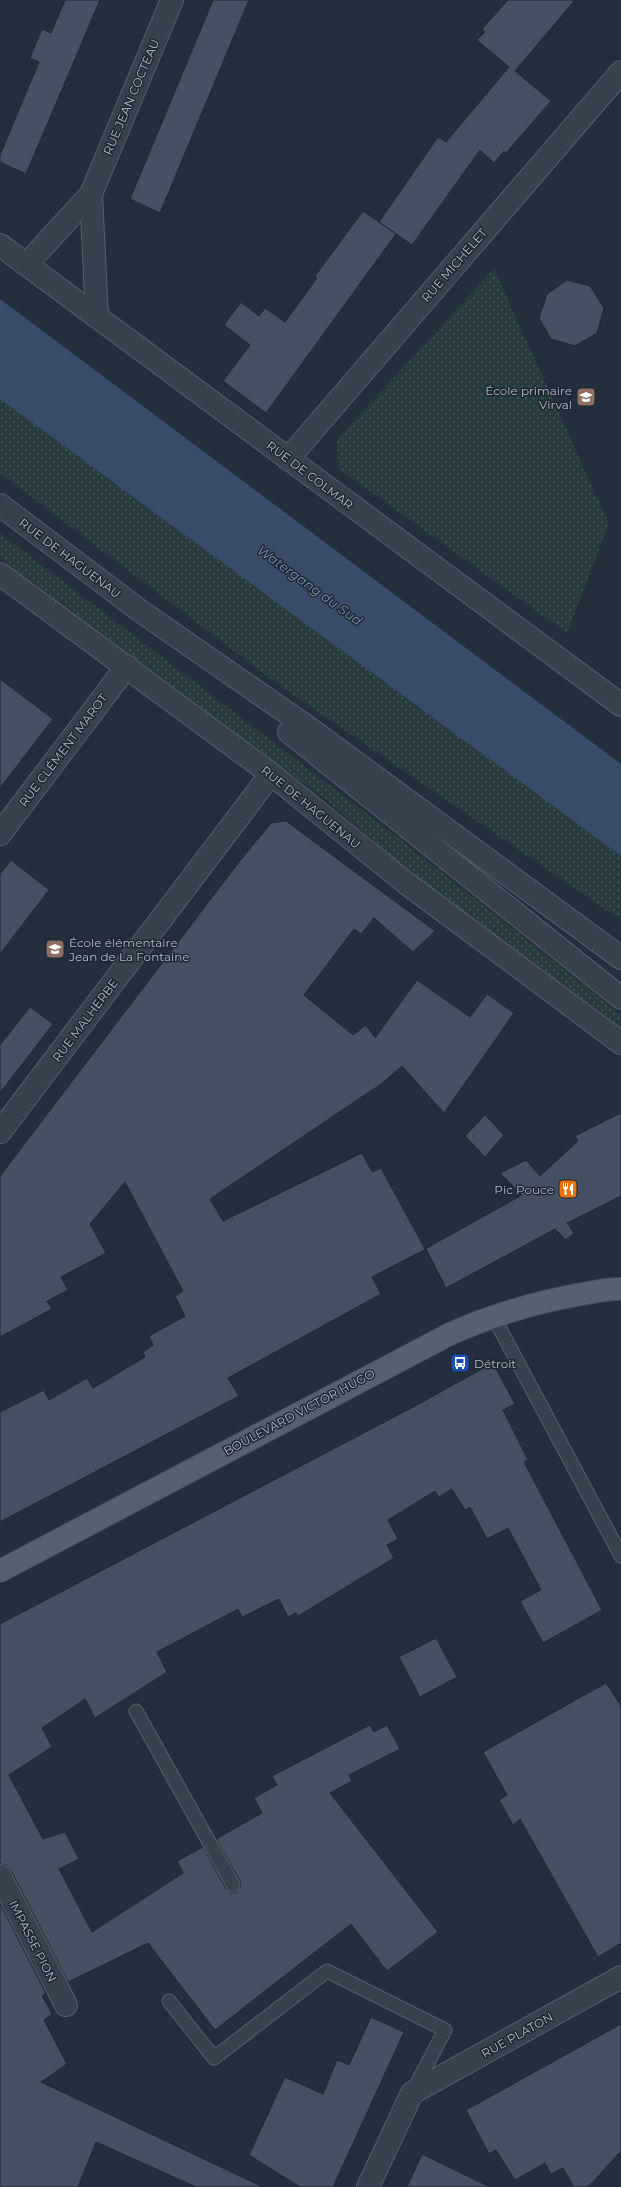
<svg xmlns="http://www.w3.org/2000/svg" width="621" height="2187" font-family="Montserrat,sans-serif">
<defs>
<pattern id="grass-dots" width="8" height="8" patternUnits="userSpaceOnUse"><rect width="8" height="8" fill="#263c3f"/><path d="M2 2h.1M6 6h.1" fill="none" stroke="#435659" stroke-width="1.8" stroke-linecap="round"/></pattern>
</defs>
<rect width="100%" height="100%" fill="#242f3e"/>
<path fill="url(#grass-dots)" d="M 494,269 L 609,524 L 567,633 L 339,469 L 337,440 Z
M 0,399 L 621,856 L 621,920 L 279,685 L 0,473 Z
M 0,533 L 397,837 L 621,1015 L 621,1028 L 411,874 L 329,802 L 0,558 Z"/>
<path fill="#394c67" d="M 0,299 L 621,764 L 621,856 L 0,399 Z"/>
<path fill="#455162" stroke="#1f2835" d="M 65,0 L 100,0 L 26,174 L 0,162 L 0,155 L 39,62 L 30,58 L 42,29 L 51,33 Z
M 213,0 L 249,0 L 160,213 L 130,199 Z
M 508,0 L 575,0 L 515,71 L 551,101 L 506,153 L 504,151 L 494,163 L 480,150 L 412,245 L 379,222 L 438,137 L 446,142 L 509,67 L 477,40 L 485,32 L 482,29 Z
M 363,211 L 396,234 L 266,413 L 223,381 L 250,345 L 224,325 L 241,302 L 259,316 L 265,308 L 285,322 L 317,278 L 315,276 Z
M 567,280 L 590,286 L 604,308 L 597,333 L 575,346 L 551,339 L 539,318 L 547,294 Z
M 0,679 L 53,719 L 0,788 Z
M 286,821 L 435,931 L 413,952 L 374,918 L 361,934 L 354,929 L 304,995 L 353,1035 L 366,1025 L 375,1038 L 417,980 L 470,1017 L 487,994 L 514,1013 L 444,1113 L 402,1066 L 381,1084 L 210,1199 L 223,1221 L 362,1153 L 372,1172 L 381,1168 L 425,1249 L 522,1195 L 500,1173 L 526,1160 L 540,1176 L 578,1141 L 575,1136 L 621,1113 L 621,1196 L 567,1223 L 574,1233 L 566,1240 L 555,1229 L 446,1288 L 426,1249 L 372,1277 L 381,1294 L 228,1378 L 239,1396 L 0,1522 L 0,1412 L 44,1390 L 49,1400 L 87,1378 L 93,1388 L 145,1357 L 143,1352 L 153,1345 L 149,1336 L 185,1316 L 175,1296 L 183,1291 L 125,1182 L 90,1224 L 106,1253 L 61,1277 L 68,1290 L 47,1301 L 52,1309 L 0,1337 L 0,1176 L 239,862 L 271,823 Z
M 11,860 L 49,890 L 0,954 L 0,874 Z
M 30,1007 L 53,1024 L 0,1093 L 0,1045 Z
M 485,1115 L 504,1135 L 485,1157 L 465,1136 Z
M 493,1363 L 515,1404 L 503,1410 L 528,1460 L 524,1462 L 602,1610 L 543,1643 L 520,1601 L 541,1590 L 508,1528 L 487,1539 L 470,1507 L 465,1510 L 452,1489 L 439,1497 L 435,1491 L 388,1520 L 398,1539 L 387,1545 L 394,1558 L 298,1616 L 296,1613 L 288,1617 L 279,1599 L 242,1617 L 238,1609 L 157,1652 L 167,1672 L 95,1718 L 85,1699 L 42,1728 L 52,1747 L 9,1775 L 43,1839 L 65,1832 L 79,1859 L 59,1869 L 92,1932 L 183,1873 L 177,1861 L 203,1847 L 226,1889 L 232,1893 L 237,1892 L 241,1886 L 240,1881 L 216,1839 L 262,1813 L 254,1798 L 277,1785 L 272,1776 L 370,1725 L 374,1732 L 387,1725 L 400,1749 L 349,1775 L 352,1781 L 330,1793 L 438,1932 L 387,1971 L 351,1924 L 215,2030 L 148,1943 L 68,1982 L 11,1870 L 6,1865 L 0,1864 L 0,1624 L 415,1406 Z
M 436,1638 L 457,1677 L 420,1697 L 399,1657 Z
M 606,1683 L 621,1706 L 621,1943 L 598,1957 L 520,1819 L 513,1825 L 499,1800 L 507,1795 L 483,1752 Z
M 0,1903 L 46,1994 L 42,1996 L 52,2014 L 44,2020 L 67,2064 L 41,2082 L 263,2187 L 196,2187 L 96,2142 L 78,2187 L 0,2187 Z
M 371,2017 L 404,2032 L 333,2187 L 300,2187 L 249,2155 L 285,2077 L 323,2094 L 337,2060 L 349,2065 Z
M 621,2024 L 621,2151 L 592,2183 L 586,2187 L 574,2187 L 563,2168 L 551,2174 L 545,2163 L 515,2180 L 496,2150 L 489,2154 L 466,2110 Z
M 422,2154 L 490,2187 L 407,2187 Z"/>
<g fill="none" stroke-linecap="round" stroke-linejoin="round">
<g stroke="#565f6c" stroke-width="15">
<path id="service" d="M 493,1316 L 621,1556
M 136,1711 L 233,1885
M 169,2001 L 214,2058 L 327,1971 L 445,2030 L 413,2091"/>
</g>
<g stroke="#565f6c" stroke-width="24">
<path id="minor" d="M 91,194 L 97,317
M 0,245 L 621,705
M 26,265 L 91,194 L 172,0
M 288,459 L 621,72
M 0,574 L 271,774 L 406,883 L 621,1043
M 0,834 L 127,666
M 0,1132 L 271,774
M 0,1876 L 66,2005
M 368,2187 L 412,2093 L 621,1977"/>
</g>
<g stroke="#565f6c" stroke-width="24">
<path id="tertiary" d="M 0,505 L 139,610 L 306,726 L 621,958
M 289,732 L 621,998"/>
</g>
<g stroke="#414a57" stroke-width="24">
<path id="primary" d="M 0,1571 L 448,1335 C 490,1316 536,1302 582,1294 C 595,1292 608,1288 621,1289"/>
</g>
<use href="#service" stroke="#38414e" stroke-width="13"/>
<use href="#minor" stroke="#38414e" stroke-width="22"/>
<use href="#tertiary" stroke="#38414e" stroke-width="22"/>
<use href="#primary" stroke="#56606e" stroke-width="22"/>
</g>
<defs>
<g id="school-square" transform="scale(1)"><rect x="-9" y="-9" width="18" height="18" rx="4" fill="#8d6e63" stroke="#1d2633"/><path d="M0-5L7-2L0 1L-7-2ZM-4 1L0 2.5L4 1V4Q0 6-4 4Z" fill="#fff"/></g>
<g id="restaurant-square" transform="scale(1)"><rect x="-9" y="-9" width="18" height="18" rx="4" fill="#e8710a" stroke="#1d2633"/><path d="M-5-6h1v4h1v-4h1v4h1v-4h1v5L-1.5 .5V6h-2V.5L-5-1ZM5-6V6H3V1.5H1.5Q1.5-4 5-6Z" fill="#fff"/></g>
<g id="bus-square" transform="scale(1)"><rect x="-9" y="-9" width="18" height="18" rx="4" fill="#1a4fb4" stroke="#1d2633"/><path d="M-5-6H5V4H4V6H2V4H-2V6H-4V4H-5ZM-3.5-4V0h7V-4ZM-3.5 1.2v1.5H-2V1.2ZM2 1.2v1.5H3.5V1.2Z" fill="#fff"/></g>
</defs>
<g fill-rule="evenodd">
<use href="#school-square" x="586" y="397"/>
<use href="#school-square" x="55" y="949"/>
<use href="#restaurant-square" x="568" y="1189"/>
<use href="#bus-square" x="460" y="1363"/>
</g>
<g text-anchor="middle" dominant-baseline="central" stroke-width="3" stroke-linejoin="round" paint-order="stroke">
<g font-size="12" fill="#b4bcc9" stroke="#1d2633">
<text transform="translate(131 97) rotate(-67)">RUE JEAN COCTEAU</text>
<text transform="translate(454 265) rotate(-49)">RUE MICHELET</text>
<text transform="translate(310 475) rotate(37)">RUE DE COLMAR</text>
<text transform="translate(70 558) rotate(37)">RUE DE HAGUENAU</text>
<text transform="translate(63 750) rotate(-53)">RUE CLÉMENT MAROT</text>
<text transform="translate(311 807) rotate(39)">RUE DE HAGUENAU</text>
<text transform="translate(85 1020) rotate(-53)">RUE MALHERBE</text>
<text transform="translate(299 1412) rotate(-28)">BOULEVARD VICTOR HUGO</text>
<text transform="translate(33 1941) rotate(63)">IMPASSE PION</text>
<text transform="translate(517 2035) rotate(-29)">RUE PLATON</text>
</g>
<g font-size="12" fill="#b4bcc9" stroke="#1d2633" text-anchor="end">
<text x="572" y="390">École primaire<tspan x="572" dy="14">Virval</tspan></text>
<text x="69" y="942" text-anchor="start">École élémentaire<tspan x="69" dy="14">Jean de La Fontaine</tspan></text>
<text x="554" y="1189">Pic Pouce</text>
<text x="474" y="1363" text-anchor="start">Détroit</text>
</g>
<g font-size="13" font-style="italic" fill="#7c92b1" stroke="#1d2633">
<text transform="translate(310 585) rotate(36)">Watergang du Sud</text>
</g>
</g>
</svg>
